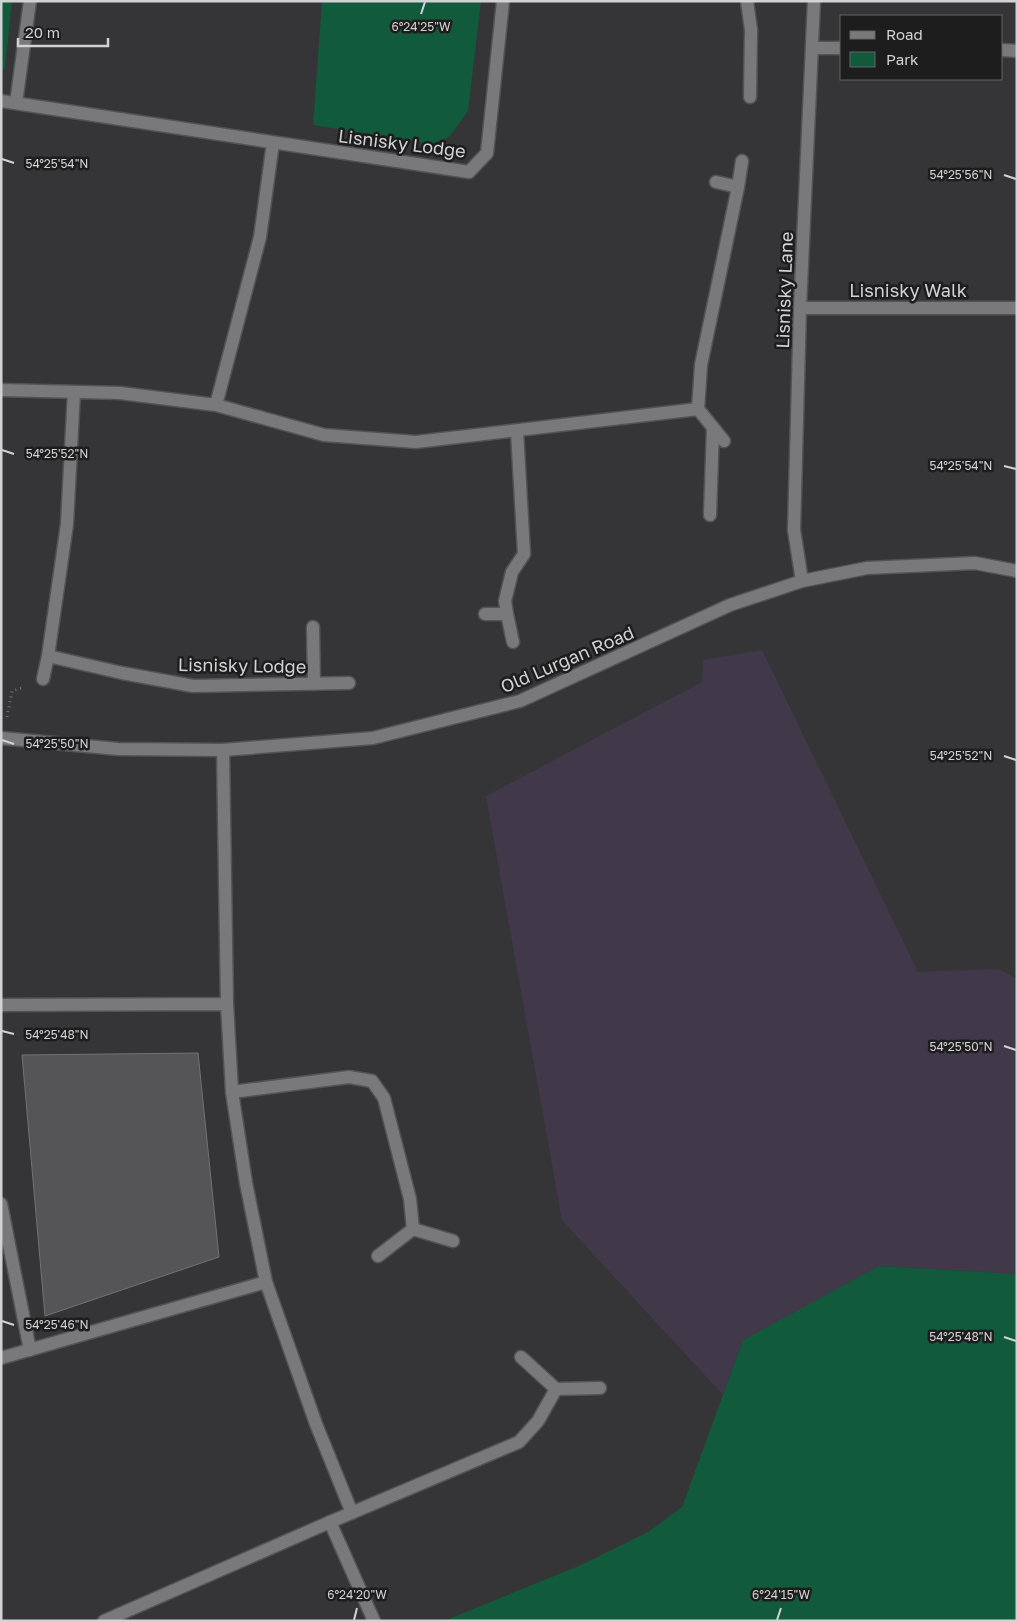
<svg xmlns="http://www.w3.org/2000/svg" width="1018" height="1622" font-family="'Golos Text',sans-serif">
<rect width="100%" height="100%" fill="#353538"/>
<path fill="#41394a" d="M 762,650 L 918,972 L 999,969 L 1017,979 L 1017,1274 L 879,1266 L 743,1340 L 723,1395 L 562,1220 L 486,796 L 702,682 L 703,660 Z"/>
<path fill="#125a3c" d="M 1,1 L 12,1 L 5,67 L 1,73 Z
M 322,1 L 481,1 L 468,111 L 449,137 L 430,144 L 313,125 Z
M 879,1266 L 1017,1274 L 1017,1621 L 444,1621 L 581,1565 L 648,1532 L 682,1507 L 743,1340 Z"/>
<path fill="#555457" stroke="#727275" d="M 198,1053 L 219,1257 L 45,1316 L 22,1055 Z"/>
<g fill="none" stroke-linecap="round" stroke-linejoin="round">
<g stroke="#535355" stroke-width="15">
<path id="service" d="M 750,97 L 751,30
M 710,515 L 713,428
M 330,1522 L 374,1621"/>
</g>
<g stroke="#535355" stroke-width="15">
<path id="minor" d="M 747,1 L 751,30
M 813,48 L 842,48
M 1002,50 L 1017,51
M 1,101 L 469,172 L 487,153 L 503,1
M 16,103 L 30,1
M 716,182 L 738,187
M 800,308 L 1017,308
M 1,390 L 120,393 L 216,405 L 324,435 L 416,442 L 698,409
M 216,405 L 260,237 L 273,143
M 724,441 L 698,409 L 701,365 L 738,187 L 742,161
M 485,614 L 507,614 L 513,642
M 507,614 L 505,601 L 512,572 L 524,554 L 517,431
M 313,627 L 314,684
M 48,656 L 122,673 L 193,686 L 349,683
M 43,679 L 48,656 L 67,524 L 74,392
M 223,750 L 227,1004 L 232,1092 L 246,1183 L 266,1282 L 316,1424 L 352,1513
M 1,1005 L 227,1004
M 232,1092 L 349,1077 L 372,1081 L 384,1098 L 410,1199 L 413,1229
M 1,1204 L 30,1350
M 378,1256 L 413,1229 L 453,1241
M 521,1357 L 556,1389 L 600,1388
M 1,1358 L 266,1282
M 104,1621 L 330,1522 L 519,1442 L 538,1421 L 556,1389"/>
</g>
<g stroke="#535355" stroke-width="15">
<path id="tertiary" d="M 802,581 L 794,530 L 800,308 L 814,1
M 1,738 L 118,749 L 223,750 L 373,738 L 520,701 L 730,605 L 802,581 L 867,568 L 975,563 L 1017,571"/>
</g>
<path stroke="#737375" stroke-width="3" stroke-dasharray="1 4" stroke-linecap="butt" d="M 7,717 L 12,691 L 24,687"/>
<use href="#service" stroke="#79797c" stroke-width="12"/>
<use href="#minor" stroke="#79797c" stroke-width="12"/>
<use href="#tertiary" stroke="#79797c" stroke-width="12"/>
</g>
<path fill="none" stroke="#d2d2d4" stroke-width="2" d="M 421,14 L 425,2M 2,159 L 14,163M 1004,175 L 1016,179M 2,450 L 14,454M 1004,466 L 1016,469M 2,740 L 14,744M 1004,756 L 1016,760M 2,1031 L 14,1034M 1004,1046 L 1016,1050M 2,1321 L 14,1325M 1004,1337 L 1016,1341M 354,1620 L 357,1608M 777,1620 L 781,1608"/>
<g text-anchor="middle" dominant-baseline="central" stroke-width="5" stroke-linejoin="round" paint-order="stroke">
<g font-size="18" fill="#d2d2d4" stroke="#1d1d1e">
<text transform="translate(402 143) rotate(7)">Lisnisky Lodge</text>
<text transform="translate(784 290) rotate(-88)">Lisnisky Lane</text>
<text x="908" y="290">Lisnisky Walk</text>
<text transform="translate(567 659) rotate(-23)">Old Lurgan Road</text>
<text transform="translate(242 665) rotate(1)">Lisnisky Lodge</text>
</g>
</g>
<g font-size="12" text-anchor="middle" fill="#d2d2d4" stroke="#1d1d1e" stroke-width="5" stroke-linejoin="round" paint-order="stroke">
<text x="421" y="31">6°24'25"W</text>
<text x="57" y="168">54°25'54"N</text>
<text x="961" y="179">54°25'56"N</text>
<text x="57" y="458">54°25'52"N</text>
<text x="961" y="470">54°25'54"N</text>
<text x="57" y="748">54°25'50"N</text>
<text x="961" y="760">54°25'52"N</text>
<text x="57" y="1039">54°25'48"N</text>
<text x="961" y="1051">54°25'50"N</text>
<text x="57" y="1329">54°25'46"N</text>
<text x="961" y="1341">54°25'48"N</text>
<text x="357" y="1599">6°24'20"W</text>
<text x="781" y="1599">6°24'15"W</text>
</g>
<rect width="1018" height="1622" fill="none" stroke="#d2d2d4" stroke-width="5"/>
<rect x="840" y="15" width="162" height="65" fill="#1d1d1e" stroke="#656567"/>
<rect x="850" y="31" width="25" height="8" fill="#79797c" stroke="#656567"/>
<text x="886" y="40" font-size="15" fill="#d2d2d4">Road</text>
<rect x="850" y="52" width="25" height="15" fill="#125a3c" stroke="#656567"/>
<text x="886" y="65" font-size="15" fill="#d2d2d4">Park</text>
<path d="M18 38v8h90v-8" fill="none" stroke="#d2d2d4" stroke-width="2.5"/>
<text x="25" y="38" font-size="15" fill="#d2d2d4" stroke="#1d1d1e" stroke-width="4" paint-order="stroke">20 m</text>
</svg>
